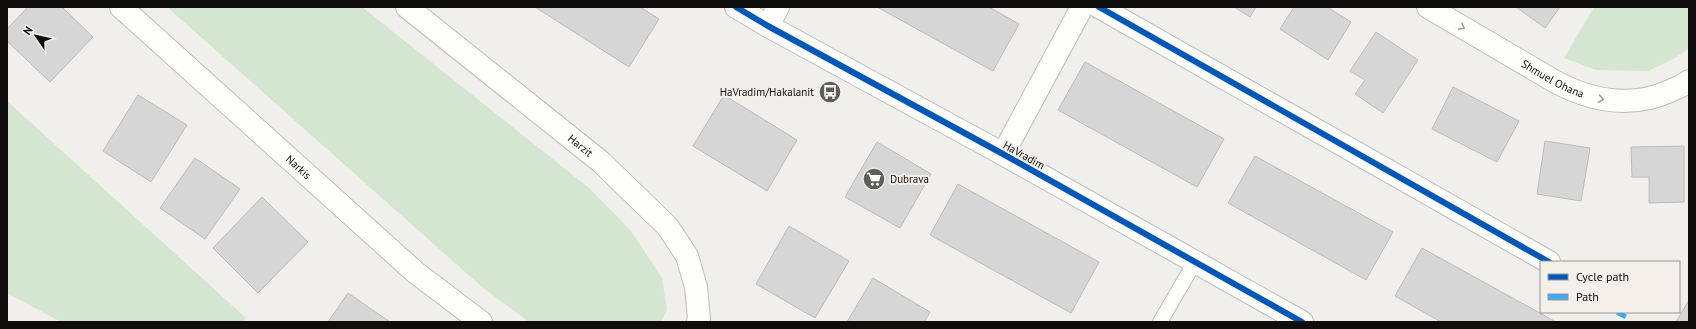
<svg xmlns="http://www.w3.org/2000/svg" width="1696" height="329" font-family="'PT Sans',sans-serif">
<rect width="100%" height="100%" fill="#f0efeb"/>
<path fill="#d4e6cf" d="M 167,7 L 362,7 L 589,188 L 631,231 L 662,278 L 667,310 L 661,322 L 529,322 L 482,287 Z
M 1594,7 L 1689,7 L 1689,49 L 1673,59 L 1648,71 L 1596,70 L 1564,58 Z
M 7,101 L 246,318 L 243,322 L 61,322 L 7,293 Z"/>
<path fill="#d7d6d6" stroke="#bcbbbb" d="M 28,7 L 62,7 L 93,37 L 50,82 L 7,41 L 7,29 Z
M 535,7 L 640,7 L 659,19 L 629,67 Z
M 877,7 L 989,7 L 1019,24 L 993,71 Z
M 1234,7 L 1256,7 L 1250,17 Z
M 1294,7 L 1327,7 L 1351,22 L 1328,60 L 1280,29 Z
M 1516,7 L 1560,7 L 1545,28 Z
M 1376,32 L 1418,60 L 1383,113 L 1355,94 L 1365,80 L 1350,71 Z
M 1085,62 L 1224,139 L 1197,187 L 1058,110 Z
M 1453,87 L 1519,121 L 1497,162 L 1432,129 Z
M 138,95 L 187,125 L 151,182 L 103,151 Z
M 724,95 L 797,140 L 767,191 L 693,146 Z
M 1545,141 L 1590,148 L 1581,201 L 1537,194 Z
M 877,142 L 931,174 L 900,228 L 845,197 Z
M 1684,146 L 1684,202 L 1649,203 L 1649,177 L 1632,177 L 1631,147 Z
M 1255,156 L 1393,232 L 1366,280 L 1228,203 Z
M 195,158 L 240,189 L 205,239 L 160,208 Z
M 958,184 L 1099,262 L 1071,313 L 930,235 Z
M 262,197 L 308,242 L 258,293 L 213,248 Z
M 789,226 L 849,261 L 815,318 L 756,284 Z
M 1422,248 L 1556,322 L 1441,322 L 1395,296 Z
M 873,278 L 930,312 L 924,322 L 847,322 Z
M 348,293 L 390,322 L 328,322 Z
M 1689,300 L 1689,322 L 1676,322 Z"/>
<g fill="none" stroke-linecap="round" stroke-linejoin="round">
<g stroke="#bdbdba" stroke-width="16">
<path id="service" d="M 1160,322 L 1195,262"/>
</g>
<g stroke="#bdbdba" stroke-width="24">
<g id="minor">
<path id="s1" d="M 121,7 L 415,272 L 481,322"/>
<path id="s2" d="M 407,7 L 601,162 L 668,227 L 687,256 L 696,287 L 699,319 L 698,322"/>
<path d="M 1099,7 L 1549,262"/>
<path id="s3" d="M 1428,7 L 1554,81 C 1591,101 1630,109 1670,91 C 1676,88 1683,86 1689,81"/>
<path d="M 768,26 L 778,7"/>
<path d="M 1003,154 L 1082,7"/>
</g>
</g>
<g stroke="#bdbdba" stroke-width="24">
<path id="tertiary" d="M 736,7 L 768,26 L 1003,154 L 1302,322"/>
</g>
<use href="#service" stroke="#fdfdfc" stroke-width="14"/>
<use href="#minor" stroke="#fdfdfc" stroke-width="22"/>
<use href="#tertiary" stroke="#fdfdfc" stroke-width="22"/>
<path stroke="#3fa9f5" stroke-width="5" stroke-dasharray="10 5" stroke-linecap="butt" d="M 1617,312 L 1626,317"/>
<g stroke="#f2f0e9" stroke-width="8">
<path id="cycleway" d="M 736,7 L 768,26 L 1003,154 L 1302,322
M 1099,7 L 1549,262"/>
</g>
<use href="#cycleway" stroke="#0057b8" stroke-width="6"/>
</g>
<defs><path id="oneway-chevron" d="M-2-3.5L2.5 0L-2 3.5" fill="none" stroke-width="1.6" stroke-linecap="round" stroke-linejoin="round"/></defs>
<g stroke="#9e9d9c">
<use href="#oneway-chevron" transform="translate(1462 27) rotate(30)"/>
<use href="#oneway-chevron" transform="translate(1601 99) rotate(10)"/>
</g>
<defs>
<g id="bus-disc" transform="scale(1.15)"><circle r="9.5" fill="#5e5d5a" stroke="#f2f0e9"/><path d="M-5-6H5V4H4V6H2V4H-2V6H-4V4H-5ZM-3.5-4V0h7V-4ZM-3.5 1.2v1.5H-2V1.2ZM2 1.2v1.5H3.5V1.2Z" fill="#fff"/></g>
<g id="supermarket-disc" transform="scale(1.15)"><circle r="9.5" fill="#5e5d5a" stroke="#f2f0e9"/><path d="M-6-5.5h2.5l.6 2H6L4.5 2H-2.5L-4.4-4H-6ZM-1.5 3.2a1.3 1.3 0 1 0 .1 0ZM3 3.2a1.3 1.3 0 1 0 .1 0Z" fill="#fff"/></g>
</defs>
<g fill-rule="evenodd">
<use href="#bus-disc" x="830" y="92"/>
<use href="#supermarket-disc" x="874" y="179"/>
</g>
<g text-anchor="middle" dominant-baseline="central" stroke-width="4" stroke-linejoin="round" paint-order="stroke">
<g font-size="11" fill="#0f0e0c" stroke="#f2f0e9">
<text stroke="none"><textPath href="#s3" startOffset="144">Shmuel Ohana</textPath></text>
<text stroke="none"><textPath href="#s2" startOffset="222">Harzit</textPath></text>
<text transform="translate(1024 155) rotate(29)">HaVradim</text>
<text stroke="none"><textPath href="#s1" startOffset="239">Narkis</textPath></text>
</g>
<g font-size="11" fill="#0f0e0c" stroke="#f2f0e9" text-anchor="end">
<text x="814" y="92">HaVradim/Hakalanit</text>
<text x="890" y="179" text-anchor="start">Dubrava</text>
</g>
</g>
<rect width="1696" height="329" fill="none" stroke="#0f0e0c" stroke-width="16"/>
<rect x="1540" y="261" width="140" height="52" fill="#f2f0e9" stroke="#979691"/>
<rect x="1548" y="274" width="20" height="6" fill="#0057b8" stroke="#979691"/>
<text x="1576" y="281" font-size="12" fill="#0f0e0c">Cycle path</text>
<rect x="1548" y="294" width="20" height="6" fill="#3fa9f5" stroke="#979691"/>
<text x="1576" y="301" font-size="12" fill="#0f0e0c">Path</text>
<g transform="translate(36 36) rotate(304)" stroke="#f2f0e9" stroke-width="3" paint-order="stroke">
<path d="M0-3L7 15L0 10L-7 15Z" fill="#0f0e0c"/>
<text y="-6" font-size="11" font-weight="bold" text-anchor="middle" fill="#0f0e0c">N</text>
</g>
</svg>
